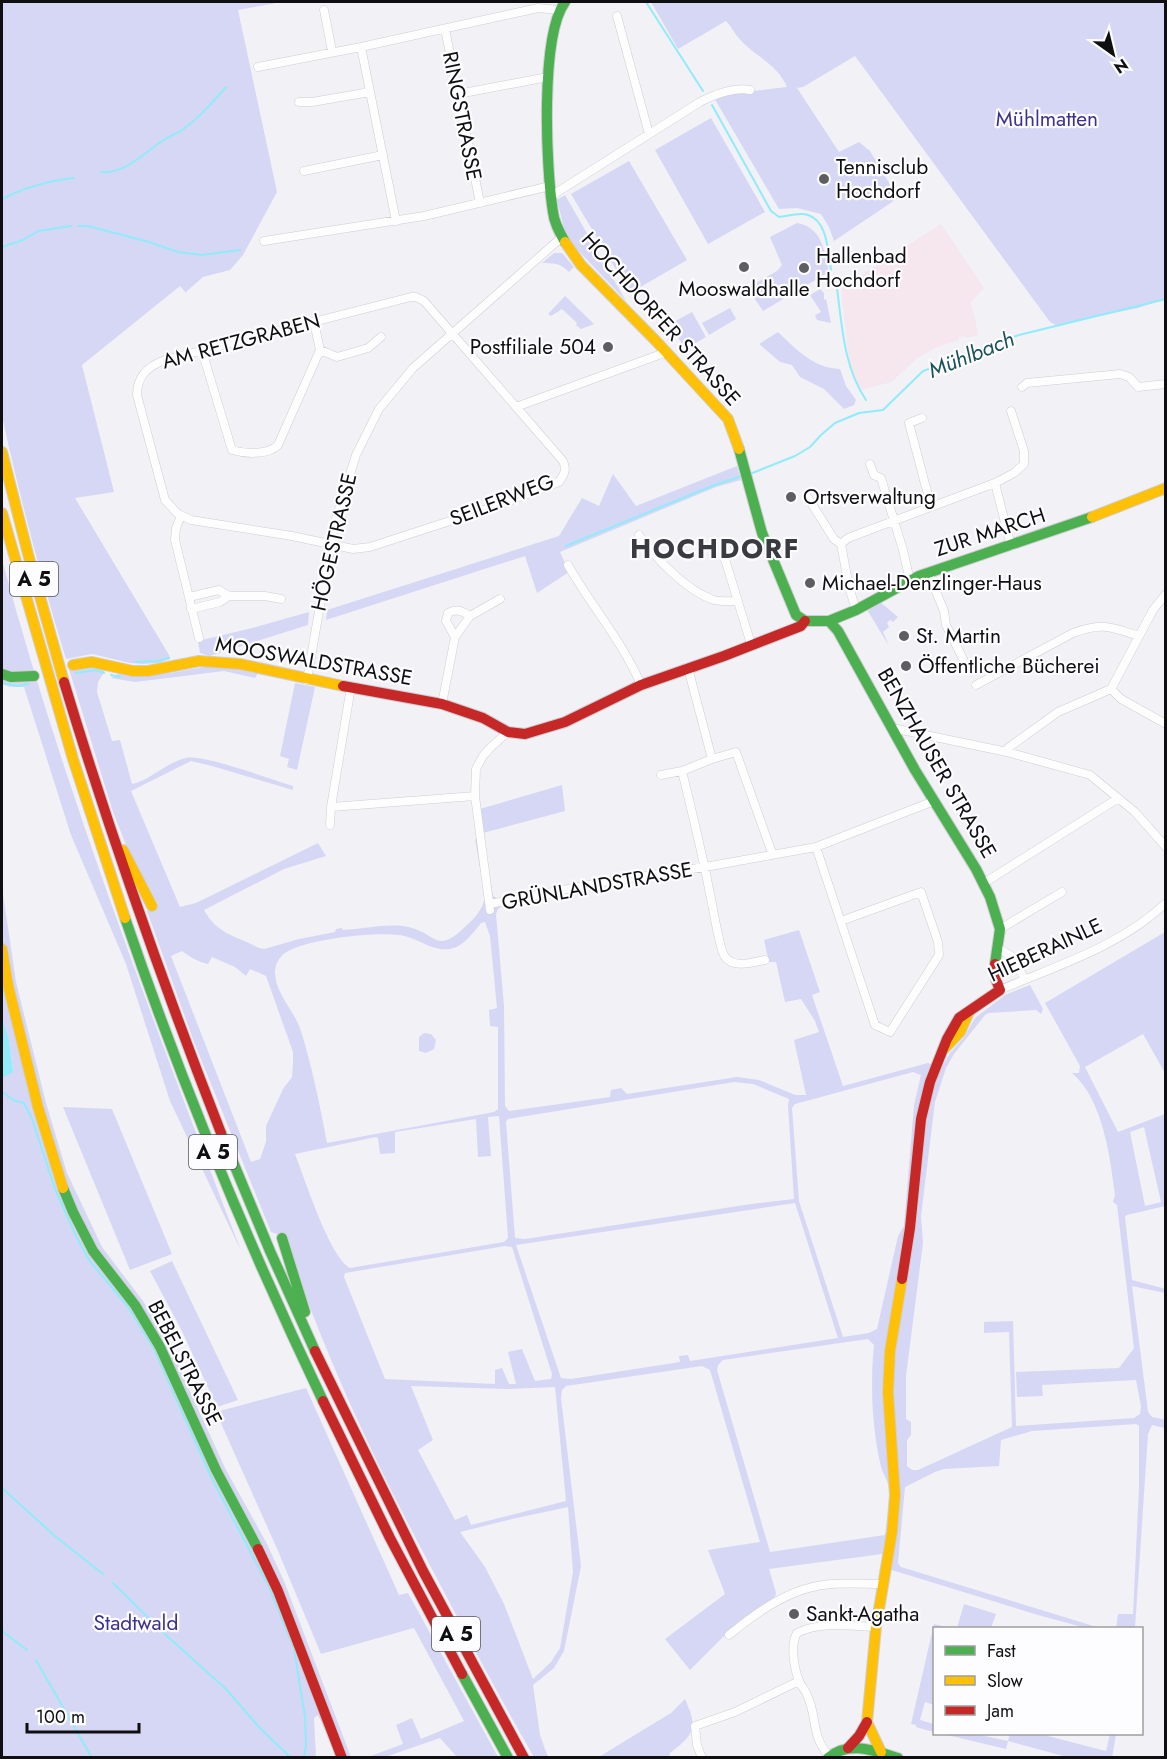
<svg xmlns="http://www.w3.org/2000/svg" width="1167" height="1759" viewBox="0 0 1167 1759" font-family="Jost,sans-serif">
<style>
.education{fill:#f5e7ed}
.green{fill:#d6d7f5;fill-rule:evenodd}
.water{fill:#91ebf9}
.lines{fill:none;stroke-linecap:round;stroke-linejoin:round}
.stream{stroke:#91ebf9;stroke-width:2}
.street-casing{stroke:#ceced2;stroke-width:9}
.fast-casing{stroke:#ceced2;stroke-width:12}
.slow-casing{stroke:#ceced2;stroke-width:12}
.jam-casing{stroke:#ceced2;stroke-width:12}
.street{stroke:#fdfdfe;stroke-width:8}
.fast{stroke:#4caf50;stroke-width:10}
.slow{stroke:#ffc107;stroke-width:10}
.jam{stroke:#c62828;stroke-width:10}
.poi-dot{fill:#5e5e62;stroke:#fdfdff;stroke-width:2}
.labels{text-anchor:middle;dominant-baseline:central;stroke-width:4.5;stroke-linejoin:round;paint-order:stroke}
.shield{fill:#fdfdff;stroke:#565659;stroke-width:1.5}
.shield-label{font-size:20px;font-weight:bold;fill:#0f0f12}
.street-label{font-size:21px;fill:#0f0f12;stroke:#fdfdff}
.park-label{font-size:21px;fill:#3e328e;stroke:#fdfdff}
.poi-label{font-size:21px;fill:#0f0f12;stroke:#fdfdff;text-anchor:start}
.water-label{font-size:22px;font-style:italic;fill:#1a5259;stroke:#fdfdff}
.district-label{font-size:27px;font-weight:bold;letter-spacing:1.5px;fill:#3a3a41;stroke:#fdfdff}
</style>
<rect width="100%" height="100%" fill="#f1f1f6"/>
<!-- education -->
<path class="education" d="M941,224L984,288L970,303L974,314L978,335L966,338L964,336L959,337V340L935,348L916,359L891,382L861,390L853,373L848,353L841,288Z"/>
<!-- green -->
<path class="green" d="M2,2H282L238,10L277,192L243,255L230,270L203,277L187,291L186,293L180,286L82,365L114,492L75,498L169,655L170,659L159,663L143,664L130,663L92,654L66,659C41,578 20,498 2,416Z
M651,2H1165V299L1138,308L1056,325L1050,322L855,56L803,87L797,88L839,152L859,142L870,151L898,198L834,241L829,227L821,214L797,208L779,209L713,96L787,87C777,63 753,56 737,36C733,31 731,26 726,21L678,49Z
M711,118L765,212L708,244L655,150Z
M629,161L687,260L630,293L571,194Z
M565,195L626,301L573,245L564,228L557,200Z
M797,223C823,228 824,251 829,272L763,311L750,292L754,289L752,285L777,271L782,265L770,237Z
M554,253H562L574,267L569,272C559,262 554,264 542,263Z
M820,289L824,293V300L826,299L831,323L817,320L815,315L821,312L810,295Z
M565,296L594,324L581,329L576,325L577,323L562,309L551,316L548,314Z
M730,308L736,319L709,335L702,323Z
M692,312L706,337L685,349L670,324Z
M778,332C796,349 813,368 840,369L846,386L856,400L854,405L844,409L824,389L800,377L792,365L780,362L759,344Z
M737,466L741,480L716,487L560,552L569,572L537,593L525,556L326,620L327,610L559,536L582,498L599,506L613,474L636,506Z
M2,560C66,796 154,1023 241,1251L170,1101L126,964L71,835L24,687H10L2,684Z
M880,602L898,617L893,622L890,620L887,623L889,627L883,632L889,646L866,608Z
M309,612L308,625L210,656L200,653L198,641L252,628Z
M216,665L258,673L255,678L224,671L135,682L111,678L119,673L147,677Z
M102,667L106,669L98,682L97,692L112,741L120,740L132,784C151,780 167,762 186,758C203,754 273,780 293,786V790L212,766L191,761L131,791L180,907L196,903L318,843L326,856L284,869L204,910C218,935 235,935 259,948L264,949L299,939L335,932L336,929L342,928L343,930C362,929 384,924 403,926C438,931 434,958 468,924C476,917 483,908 485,897L475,839H483L493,896L498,899L636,880L505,904L498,909L496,914L504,1006L505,1106L509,1111L610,1097L611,1090L621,1088L627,1094L737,1077L759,1080L795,1095H806L794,1040L819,1032L815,1021L801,999L785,1002L776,962H769L764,940L799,930L820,992L812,995L843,1086L928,1063L942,1067L950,1053L964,1037L975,1018L1005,995L1030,985L1043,1009L1041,1014L1036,1010L989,1013L985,1015L954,1054L946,1068L935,1102L921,1216L923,1243L906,1376V1419L911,1422V1435L907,1440V1466L912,1470H918L1012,1427L1009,1332L984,1333V1322L1013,1321L1016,1426L1134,1418L1140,1414L1141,1406L1136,1380L1042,1385L1043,1396L1017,1397L1016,1372L1119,1368L1134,1348L1117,1205L1113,1202L1115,1195C1110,1157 1103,1099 1072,1073H1079L1080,1066L1045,1003L1165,932V1073L1143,1034L1085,1067L1118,1132L1165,1114V1206L1127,1215L1125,1217L1132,1280L1166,1289L1165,1293L1132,1286L1148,1412L1152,1417L1166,1420L1165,1428L1152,1425L1148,1434L1135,1628H1116L1118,1614H1133L1139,1487V1426L1136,1424L1032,1431L1001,1440L999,1466L944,1469L935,1472L905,1487L898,1563L901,1567L1100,1628H1086L1038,1615L882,1567V1554L769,1569L776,1593L775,1597L739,1621L690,1670L665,1639L725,1594L708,1550L760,1542L710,1370L702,1366L566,1386L562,1390L561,1398L581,1566L564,1651L554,1668L533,1685L540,1735L548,1757H534C495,1690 460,1622 424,1554C370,1452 321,1347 285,1237L271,1232L194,1042L147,911L158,904L126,845L113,812L69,669ZM485,922L490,936L497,1008L489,1010L490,1026L498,1027V1109L494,1112L327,1143C320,1105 312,1067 301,1031C295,1011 275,994 275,972C275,965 279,957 285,953C306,939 373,932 398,935C417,936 430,952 450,949C463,947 473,933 481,923ZM182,951C190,957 198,962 208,964L212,957L235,967L246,976L250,969L266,976L293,1052V1062L292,1077L283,1089L266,1126V1142L260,1159L251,1162L171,956ZM913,1072L921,1075L914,1105L904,1226L898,1236L877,1329L869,1333L843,1337L799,1201L792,1108L795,1104ZM734,1082L753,1084L789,1099L788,1106L794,1199L751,1204L525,1239L515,1238L506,1122L508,1119ZM499,1116L508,1238L504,1242L350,1268C329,1256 305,1179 295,1154L376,1137L378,1138L380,1154L395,1153V1132L476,1119L478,1157L491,1156L488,1117ZM1144,1127L1161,1202L1145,1206L1130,1132ZM795,1203L838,1338L690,1361L688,1355L679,1356L680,1362L571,1379L561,1378L516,1245ZM505,1246L512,1247L552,1374L551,1379L535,1381L522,1349L508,1352L516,1384H509L502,1368L495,1370V1384L385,1379L344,1277L345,1273ZM868,1339L874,1345C870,1384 872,1428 881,1467C883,1474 888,1481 889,1488C890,1503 887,1520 885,1535L770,1552L717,1370L718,1365L723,1360ZM411,1386L507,1389L555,1387L566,1501L471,1525L467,1515L455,1520L418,1450L433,1440ZM568,1507L573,1572L560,1648L551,1662L533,1679L504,1604L485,1567L460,1532L512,1519Z
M295,683L315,687L297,770L287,767L289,759L280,756Z
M562,785L565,811L483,833L480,809Z
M2,887L16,982L46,1103L67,1173L102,1247L143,1301L168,1343L225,1468L266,1542L284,1581L351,1757H337L318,1715L314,1718L316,1757H2V1077L13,1071L9,1040L2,1017Z
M424,1033L431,1034L436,1040L434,1049L426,1053L419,1051V1037Z
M63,1107L112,1109L172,1254L130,1270Z
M172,1261L238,1400L217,1407L181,1329L150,1271Z
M306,1388L399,1595L408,1593L498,1757H457L440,1738L385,1757H368L403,1744L396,1725L412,1718L421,1739L464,1721L414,1628L321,1654L278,1551L216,1412Z
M964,1604L996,1614L991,1628H957Z
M934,1624L950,1628H934V1705L925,1702L920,1720L934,1724V1732L916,1727V1725L911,1724Z
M685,1699C698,1728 695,1734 670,1753L669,1757L597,1758L671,1713Z
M943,1734H975L1008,1741L1010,1734H1040L1106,1751L1110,1734H1116L1112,1758L1067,1757L1008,1741L1006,1749Z"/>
<!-- water -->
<path class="water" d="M2,1017L9,1040L13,1072L2,1078Z"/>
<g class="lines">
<!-- stream -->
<path class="stream" d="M646,2L703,91
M712,105L771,211L779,217C788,216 799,212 808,215C828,221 828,253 831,270
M101,172C125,174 143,154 162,141C168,137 176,134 182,130C199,118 213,102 226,87
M2,199C25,187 48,181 74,178
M79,226H88L149,242L178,252L202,255L240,250
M2,247L23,240L38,231L71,226
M837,288C842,326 844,368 866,400
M750,474L795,456L810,447L821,435L835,423L859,413L883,410L923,371L943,364L947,360L1019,335L1166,299
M566,546L712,486L742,476
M136,662L158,661L169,658
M76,673L96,670L104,673
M111,675L120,677
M2,683L19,686L28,684
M2,1092L15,1101L24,1103L32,1119L55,1189L76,1236L89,1260L128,1307L154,1349L212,1479L269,1587L294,1649L305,1717L306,1745L304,1758
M2,1488L56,1537L103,1574
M113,1583L167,1636L226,1689L259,1727L291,1758
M2,1631L27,1650
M36,1660L92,1758"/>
<!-- street casing -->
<g class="street-casing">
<path id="street" d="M324,10L332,51
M617,16L649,134
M445,29L480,203
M361,47L396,221
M258,67L361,47L538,8L559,10
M458,94L548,77
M299,102H312L370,92
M304,171L383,155
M551,196L700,102C714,95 734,87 750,90
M264,241L424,216L550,186
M411,297H416L424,301L563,461C567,470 564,475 559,482L499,505L370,547L353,549L292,536L191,520L178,514L165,500L137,395C137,376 148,366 165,360Z
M320,350L337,357L368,348L381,337
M202,351L232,450C245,454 269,455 278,445L320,350L314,322
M1022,387L1027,383L1120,374L1129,377L1138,387L1166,384
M516,407L667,352
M922,418L909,423L925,484L932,506
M870,464L874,475L881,478L903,550L910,581
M995,483L1011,546
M808,498L834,539L841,544L849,587L856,610
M181,516L176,528L175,540L199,638
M639,535C655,558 687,591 714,600C721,602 731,601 738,601
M841,544L848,538L995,483L1014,473L1024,464V451L1011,411
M724,556L751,644
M568,565C591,606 623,642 641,685
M928,572L944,611L946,625L964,661
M1166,594L1153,610L1111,689L1121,699L1166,724
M189,597L219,590L229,596
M191,609L220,602L229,596H265L281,599
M455,637L446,621L448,613C457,608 462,611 470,616
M307,680L334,525L356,455L379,409L413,368L562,237
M976,685L1073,633C1102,622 1111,627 1139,636
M442,704L455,637L470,616L500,599
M892,728L1007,752L1090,775L1135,812L1166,847
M1007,752L1008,748L1058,712L1111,689
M712,759L736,752L772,853
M682,771C692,812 702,852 710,894C713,906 719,949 725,957C734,969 754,962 765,960
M661,775L682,771L712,759L688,668
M331,807L475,796
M330,825L331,807L351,687
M816,847L875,1025L890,1032L939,955L938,942L921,892L841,921
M984,883L1117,799
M490,904L604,882L705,867L816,847L934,801
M490,910L475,796L476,769L483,756L491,747L508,732
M1000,929L1062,892
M998,948L1011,956L1025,979
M1000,990C1058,965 1119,947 1166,903
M729,1635C758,1611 793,1586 832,1584C849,1583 866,1584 883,1584
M829,1756C810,1734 818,1718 807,1695C806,1691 802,1687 800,1683C794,1670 790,1645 797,1633C821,1621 851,1626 876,1627
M702,1758L697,1745L695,1726L735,1712L799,1681"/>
</g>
<!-- fast casing -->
<g class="fast-casing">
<path id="fast" d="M565,242C560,233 554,223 553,212C546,169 540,36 565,2
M739,449L762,533L796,615L805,621H829L856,610L919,576L1092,517
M829,621L838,631L915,770L976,869L990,897L1000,929L995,964
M2,674L11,677L34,676
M125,918C181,1082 248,1244 323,1401
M221,1133L270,1251L315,1351
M63,1188L73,1212L93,1251L135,1305L160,1347L216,1470L258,1549
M282,1238L305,1312
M462,1674L508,1758
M828,1758C848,1740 875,1751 898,1758"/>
</g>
<!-- slow casing -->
<g class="slow-casing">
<path id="slow" d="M565,242L581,265L656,341L728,419L739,449
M2,452L28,554L64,682
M2,513L73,759L125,918
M1092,517L1166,488
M73,665L92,662L133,671H148L199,661L240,664L343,686
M123,850L152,906
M2,949L8,985L38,1107L63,1188
M944,1049L960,1032L969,1012
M881,1752L867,1722L876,1627L892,1532L895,1495L888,1392L890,1351L902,1279"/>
</g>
<!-- jam casing -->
<g class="jam-casing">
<path id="jam" d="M64,682C110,834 163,984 221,1133
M343,686L442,704L483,718L508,732L525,734L565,722L641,685L724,656L801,626L805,621
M902,1279L910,1228L921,1119L930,1082L947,1039L959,1018L1000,990L996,980L995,964
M315,1351L423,1571L524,1758
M323,1401L390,1538L462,1674
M258,1549L278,1591L342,1758
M848,1748L859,1736L867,1722"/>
</g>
<!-- street -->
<use href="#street" class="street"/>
<!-- fast -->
<use href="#fast" class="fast"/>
<!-- slow -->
<use href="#slow" class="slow"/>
<!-- jam -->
<use href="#jam" class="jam"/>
</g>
<!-- markers -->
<g class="poi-dot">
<circle cx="824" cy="179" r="6"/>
<circle cx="744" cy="267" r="6"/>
<circle cx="804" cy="268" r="6"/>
<circle cx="608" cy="347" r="6"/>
<circle cx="791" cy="497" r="6"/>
<circle cx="810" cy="583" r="6"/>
<circle cx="904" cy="636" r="6"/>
<circle cx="906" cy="666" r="6"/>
<circle cx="794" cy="1614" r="6"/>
</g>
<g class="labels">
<!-- shield labels -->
<g class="shield">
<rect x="10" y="562" width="48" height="34" rx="4.5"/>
<rect x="189" y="1135" width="48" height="34" rx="4.5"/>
<rect x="432" y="1617" width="48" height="34" rx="4.5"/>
</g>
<g class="shield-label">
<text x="34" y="579">A 5</text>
<text x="213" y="1152">A 5</text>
<text x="456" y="1634">A 5</text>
</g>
<!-- street labels -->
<g class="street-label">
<text transform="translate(462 116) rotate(79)">RINGSTRASSE</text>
<text transform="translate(661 319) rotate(48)">HOCHDORFER STRASSE</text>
<text transform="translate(241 341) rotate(-15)">AM RETZGRABEN</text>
<text transform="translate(502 500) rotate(-21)">SEILERWEG</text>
<text transform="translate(990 532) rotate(-18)">ZUR MARCH</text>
<text transform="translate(334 542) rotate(-77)">HÖGESTRASSE</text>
<text transform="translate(314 661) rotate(10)">MOOSWALDSTRASSE</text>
<text transform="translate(937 763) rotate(60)">BENZHAUSER STRASSE</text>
<text transform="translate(597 886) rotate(-10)">GRÜNLANDSTRASSE</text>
<text transform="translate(1045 950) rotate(-25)">HIEBERAINLE</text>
<text transform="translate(185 1363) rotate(63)">BEBELSTRASSE</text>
</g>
<!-- park labels -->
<g class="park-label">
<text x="1047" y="119">Mühlmatten</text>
<text x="136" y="1623">Stadtwald</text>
</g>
<!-- poi labels -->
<g class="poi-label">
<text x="836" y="167">Tennisclub<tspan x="836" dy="24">Hochdorf</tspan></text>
<text x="816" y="256">Hallenbad<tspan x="816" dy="24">Hochdorf</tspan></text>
<text x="744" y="289" text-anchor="middle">Mooswaldhalle</text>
<text x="596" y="347" text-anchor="end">Postfiliale 504</text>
<text x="803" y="497">Ortsverwaltung</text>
<text x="822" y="583">Michael-Denzlinger-Haus</text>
<text x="916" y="636">St. Martin</text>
<text x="918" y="666">Öffentliche Bücherei</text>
<text x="806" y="1614">Sankt-Agatha</text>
</g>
<!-- water labels -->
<g class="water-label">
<text transform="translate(971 354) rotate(-22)">Mühlbach</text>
</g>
<!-- district labels -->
<g class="district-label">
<text x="715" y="548">HOCHDORF</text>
</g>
</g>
<!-- border -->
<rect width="1167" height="1759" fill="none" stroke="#0f0f12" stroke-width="6"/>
<!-- legend -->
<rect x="933" y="1627" width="210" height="108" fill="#fdfdff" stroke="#9e9ea0" stroke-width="1.5"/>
<rect x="945" y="1646" width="30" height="9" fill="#4caf50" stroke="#9e9ea0" stroke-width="1.5"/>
<text x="987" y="1657" font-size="18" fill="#0f0f12">Fast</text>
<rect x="945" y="1676" width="30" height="9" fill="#ffc107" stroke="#9e9ea0" stroke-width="1.5"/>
<text x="987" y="1687" font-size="18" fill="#0f0f12">Slow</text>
<rect x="945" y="1706" width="30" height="9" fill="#c62828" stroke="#9e9ea0" stroke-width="1.5"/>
<text x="987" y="1717" font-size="18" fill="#0f0f12">Jam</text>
<!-- north arrow -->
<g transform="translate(1113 54) rotate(146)" stroke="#fdfdff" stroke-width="4.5" paint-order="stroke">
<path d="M0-4.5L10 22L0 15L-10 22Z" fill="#0f0f12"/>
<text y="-9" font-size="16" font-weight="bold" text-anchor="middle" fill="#0f0f12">N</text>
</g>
<!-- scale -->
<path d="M27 1723v9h112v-9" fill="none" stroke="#0f0f12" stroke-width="3"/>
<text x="36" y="1723" font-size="18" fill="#0f0f12" stroke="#fdfdff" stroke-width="4.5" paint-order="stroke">100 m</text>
</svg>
